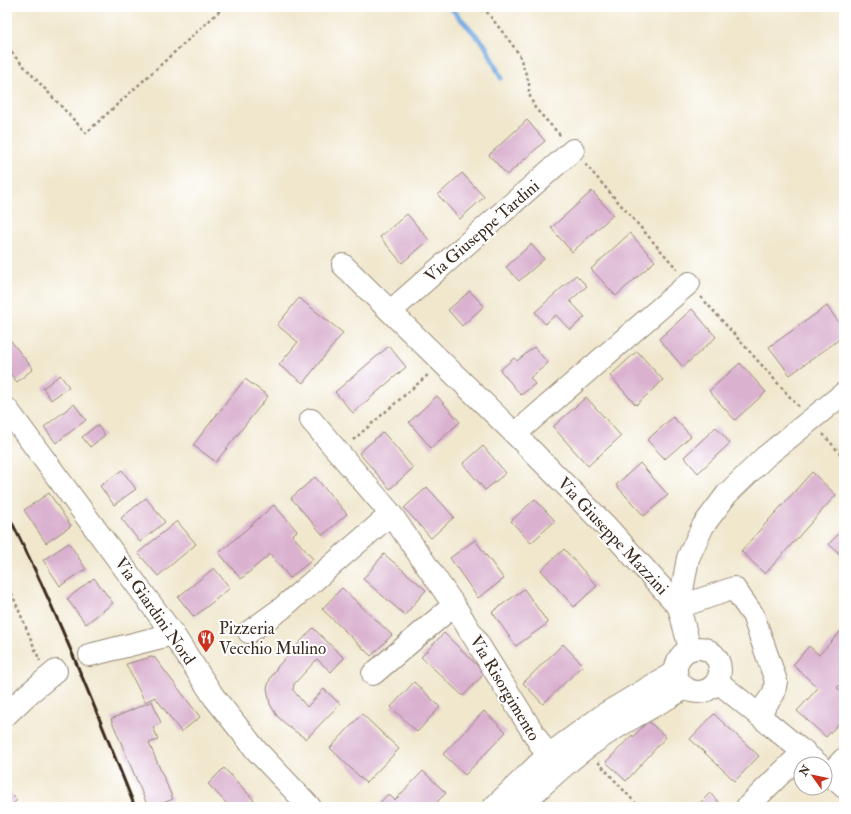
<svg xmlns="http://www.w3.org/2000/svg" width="851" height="814" viewBox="0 0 851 814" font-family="'IM FELL Double Pica',serif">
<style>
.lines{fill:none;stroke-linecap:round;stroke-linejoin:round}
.stream{stroke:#76abe4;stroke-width:5}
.building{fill:#dab2d0}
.minor-casing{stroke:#968876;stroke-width:24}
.major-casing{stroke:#968876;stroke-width:24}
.path{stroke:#968876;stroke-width:2.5;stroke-dasharray:3 3;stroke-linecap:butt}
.minor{stroke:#fff;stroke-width:22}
.major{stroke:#fff;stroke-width:22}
.rail{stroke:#3b2a1e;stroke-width:3}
.labels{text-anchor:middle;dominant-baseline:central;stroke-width:4;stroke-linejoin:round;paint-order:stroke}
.street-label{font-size:17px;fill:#3b2a1e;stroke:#fff}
.poi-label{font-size:17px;fill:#3b2a1e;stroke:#fff;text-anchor:start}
</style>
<rect width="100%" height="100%" fill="#fff"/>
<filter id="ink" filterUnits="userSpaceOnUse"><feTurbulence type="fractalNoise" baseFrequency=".025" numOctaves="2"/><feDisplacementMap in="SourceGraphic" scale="8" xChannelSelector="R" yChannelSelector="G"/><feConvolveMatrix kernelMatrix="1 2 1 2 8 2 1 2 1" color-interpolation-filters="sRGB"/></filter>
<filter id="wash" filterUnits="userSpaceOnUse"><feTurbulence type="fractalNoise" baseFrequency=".012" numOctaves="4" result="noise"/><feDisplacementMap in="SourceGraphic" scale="16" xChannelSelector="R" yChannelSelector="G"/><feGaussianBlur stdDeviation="0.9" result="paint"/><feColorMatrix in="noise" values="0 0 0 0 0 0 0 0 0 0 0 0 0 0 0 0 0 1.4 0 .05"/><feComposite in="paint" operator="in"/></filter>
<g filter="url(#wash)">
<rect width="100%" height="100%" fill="#f0e7cd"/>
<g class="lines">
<!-- stream -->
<path class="stream" d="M450,7L485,45L501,78"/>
</g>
<g id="blocks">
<!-- building -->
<path class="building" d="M527,120L545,141L507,175L489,155Z
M462,173L484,197L460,219L438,195Z
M592,191L613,215L572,252L551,228Z
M407,214L429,240L402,263L380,237Z
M630,233L655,261L616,296L591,269Z
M531,244L544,259L519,281L506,267Z
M576,275L587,286L570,301L585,317L570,330L556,315L545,324L535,312Z
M470,291L484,306L462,326L448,310Z
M299,298L343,333L303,383L279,365L298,342L277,325Z
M827,306L844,330V336L790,375L769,347Z
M692,309L716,337L683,367L659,339Z
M7,336L33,369L17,382L7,370Z
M389,346L406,367L353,413L335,392Z
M534,347L548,363L530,378L535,384L521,395L500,370L514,358L517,361Z
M637,351L663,380L636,405L610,376Z
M740,363L766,392L735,420L709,391Z
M60,375L69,387L51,400L43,388Z
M245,379L268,396L216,462L193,445Z
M437,396L460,422L431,448L409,422Z
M586,397L621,436L588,466L553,427Z
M74,404L86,420L56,443L44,427Z
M673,417L691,436L665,459L647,440Z
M97,425L105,435L90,447L82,437Z
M716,427L730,443L698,473L684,457Z
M383,432L413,468L390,489L359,453Z
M483,446L506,473L485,490L463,464Z
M640,463L668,495L644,516L616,485Z
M122,470L136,489L114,505L100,486Z
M812,472L836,495L765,574L741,551Z
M315,477L347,514L323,535L291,498Z
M427,487L454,517L431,538L404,508Z
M49,493L71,526L46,543L24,510Z
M146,498L165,522L140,542L121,518Z
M535,499L555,521L531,543L511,521Z
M274,505L297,531L292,535L313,559L290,578L270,554L241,579L219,553Z
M177,521L196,544L158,576L138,553Z
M844,528V558L829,544Z
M475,540L504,579L478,598L450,558Z
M69,543L86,569L60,586L43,560Z
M564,549L597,586L574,607L541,570Z
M384,554L426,590L405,615L363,579Z
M214,568L230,588L194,617L178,597Z
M94,578L113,603L86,624L67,599Z
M342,588L392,635L371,656L322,609Z
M524,589L548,623L516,646L492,612Z
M313,628L344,658L331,672L317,659L294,684L293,690L307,707L324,689L340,704L306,739L289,727L277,716L270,704L267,688L270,679L278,666Z
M844,628V680L837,688L844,693V718L826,737L797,711L818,688L793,665L809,646L819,655Z
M444,633L485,673L463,696L421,657Z
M563,644L583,665L543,704L523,683Z
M151,657L155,658L200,717L181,732L155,697L145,702L126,664Z
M414,682L440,707L417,732L391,707Z
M152,701L161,723L153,727L158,740L149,743L173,799L154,807H148L111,719Z
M484,711L506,732L465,775L443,754Z
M362,714L399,749L366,783L330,748Z
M714,714L759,756L735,781L690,739Z
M648,721L666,737L626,781L606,762L632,735L633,737Z
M224,768L254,800L246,807H230L208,784Z
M423,771L446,793L432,807H376L388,794L395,800Z
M7,790L17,800L10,807H7Z
M710,793L723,807H696Z"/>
</g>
</g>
<g filter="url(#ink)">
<use href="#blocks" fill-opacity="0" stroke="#968876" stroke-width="1"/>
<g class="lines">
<!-- minor casing -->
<g class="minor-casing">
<path id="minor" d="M343,265L515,434L607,527L679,607L690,649
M391,311L573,150
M311,420L391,514L454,605L557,771
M515,434L689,283
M679,607L688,558L703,526L727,494L765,457L844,393
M679,607L734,588L753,615L776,681L774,693L759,714
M249,632L281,609L391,514
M676 670a22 22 0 1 1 44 0a22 22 0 1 1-44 0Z
M90,655L173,634
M373,674L454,605
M717,681L818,764
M7,714L27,695L56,671
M825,770L844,787
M829,774L844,759
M494,807L547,756L605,714L675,672
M519,807C541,787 562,766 586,748C617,725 652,707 686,688
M747,807L804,751"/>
</g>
<!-- major casing -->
<g class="major-casing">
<path id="major" d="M7,409L173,634L214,697L256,750L310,807"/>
</g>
<!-- path -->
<path class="path" d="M483,7L508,39L519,54L529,83V94L535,108L561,136
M7,48L86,133L224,7
M585,164L677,269
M701,297L799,407
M823,434L844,458
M353,440L429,374
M7,582L40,661
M598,762L639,807"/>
<!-- minor -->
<use href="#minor" class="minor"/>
<!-- major -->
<use href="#major" class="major"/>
<!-- rail -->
<path class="rail" d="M7,513C56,608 95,708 135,807"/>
</g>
</g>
<!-- icons -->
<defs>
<g id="restaurant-pin" transform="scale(0.9)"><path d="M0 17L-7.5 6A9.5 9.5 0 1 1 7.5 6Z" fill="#c8321e" stroke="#fff"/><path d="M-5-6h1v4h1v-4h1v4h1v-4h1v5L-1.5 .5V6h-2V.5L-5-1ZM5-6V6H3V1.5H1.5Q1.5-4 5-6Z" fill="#fff"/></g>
</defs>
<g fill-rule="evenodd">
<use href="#restaurant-pin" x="206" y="638"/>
</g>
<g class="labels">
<!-- street labels -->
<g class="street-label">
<text transform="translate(482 231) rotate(-41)">Via Giuseppe Tardini</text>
<text transform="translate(613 536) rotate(47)">Via Giuseppe Mazzini</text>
<text transform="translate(155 611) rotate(55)">Via Giardini Nord</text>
<text transform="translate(505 688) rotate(59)">Via Risorgimento</text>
</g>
<!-- poi labels -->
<g class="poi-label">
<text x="219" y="628">Pizzeria<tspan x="219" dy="20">Vecchio Mulino</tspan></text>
</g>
</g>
<!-- margin -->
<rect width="851" height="814" fill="none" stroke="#fff" stroke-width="24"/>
<!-- north arrow -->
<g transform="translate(813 776) rotate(303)"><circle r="19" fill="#ffffff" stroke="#b1aaa5"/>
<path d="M0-3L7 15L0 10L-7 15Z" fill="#c8321e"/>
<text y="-6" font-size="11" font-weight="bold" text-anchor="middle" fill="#3b2a1e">N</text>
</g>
</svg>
